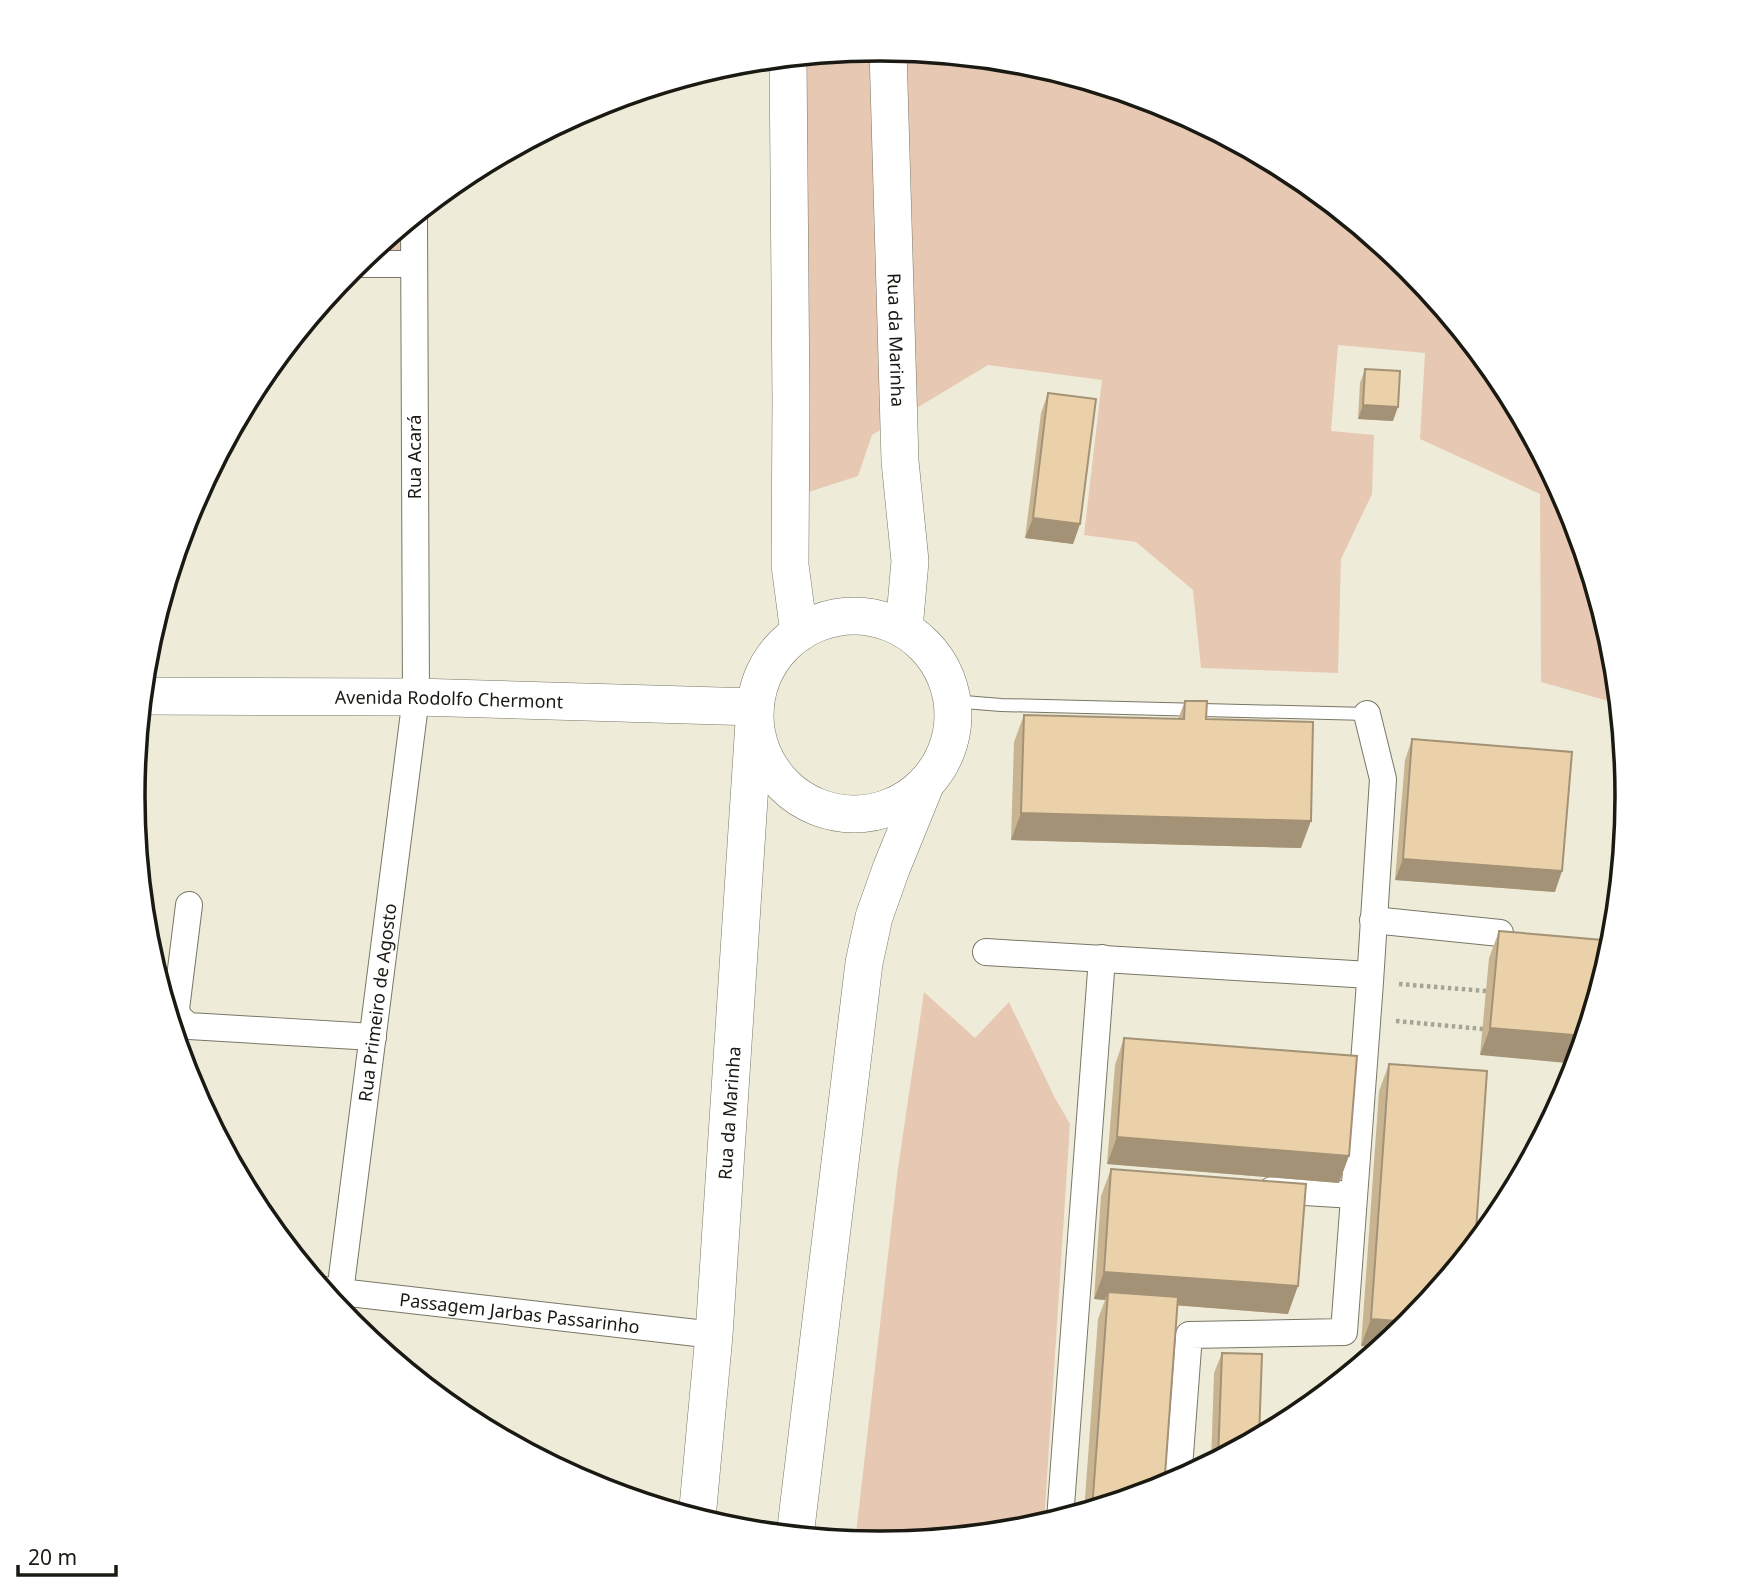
<svg xmlns="http://www.w3.org/2000/svg" width="1761" height="1593" viewBox="0 0 1761 1593" font-family="'Noto Sans',sans-serif">
<style>
.green{fill:#e7c9b3}
.lines{fill:none;stroke-linecap:round;stroke-linejoin:round}
.lane-casing{stroke:#797665;stroke-width:14}
.street-casing{stroke:#797665;stroke-width:28}
.secondary-casing{stroke:#797665;stroke-width:38}
.path{stroke:#a6a495;stroke-width:4.5;stroke-dasharray:3.5 3.5;stroke-linecap:butt}
.lane{stroke:#fff;stroke-width:12}
.street{stroke:#fff;stroke-width:26}
.secondary{stroke:#fff;stroke-width:37}
.wall{fill:#c9b491}
.shaded-wall{fill:#a49276}
.building{fill:#ead1a9;stroke:#a49276;stroke-width:2}
.labels{text-anchor:middle;dominant-baseline:central;stroke-width:7;stroke-linejoin:round;paint-order:stroke}
.street-label{font-size:18px;fill:#1a1912;stroke:#fff}
.rim{fill:none;stroke:#1a1912;stroke-width:3.5}
</style>
<rect width="100%" height="100%" fill="#eeecd9"/>
<!-- green -->
<path class="green" d="M881,49L1027,63L1167,106L1296,175L1409,268L1502,382L1571,511L1614,651L1619,704L1541,682L1540,494L1420,439L1425,353L1338,345L1331,431L1374,435L1372,494L1341,559L1338,673L1201,668L1193,590L1136,542L1084,535L1102,380L988,365L872,435L858,476L787,499L779,59Z
M414,217L413,264H356Z
M924,992L975,1038L1009,1002L1055,1098L1070,1124L1044,1524L1026,1530L880,1544L855,1542L898,1168Z"/>
<g class="lines">
<!-- lane casing -->
<g class="lane-casing">
<path id="lane" d="M952,701L1001,705L1367,714"/>
</g>
<!-- street casing -->
<g class="street-casing">
<g id="street">
<path d="M356,264H413"/>
<path d="M189,905L176,1009L179,1018L189,1026L373,1037"/>
<path d="M1373,920L1500,933"/>
<path d="M986,952L1370,975"/>
<path d="M1272,1190L1354,1195"/>
<path id="s1" d="M323,1290L714,1335"/>
<path id="s2" d="M338,1308L416,697L414,217"/>
<path d="M1178,1481L1189,1335L1344,1332L1370,982L1383,779L1367,714"/>
<path d="M1060,1519L1102,958"/>
</g>
</g>
<!-- secondary casing -->
<g class="secondary-casing">
<g id="secondary">
<path id="s3" d="M888,50L900,461L910,561L904,629"/>
<path d="M788,58L791,400L790,565L799,633"/>
<circle cx="854" cy="715" r="99"/>
<path id="s4" d="M143,696L416,697L755,707L714,1335L697,1518"/>
<path d="M795,1536L864,963L874,917L891,869L926,783"/>
</g>
</g>
<!-- path -->
<path class="path" d="M1399,984L1486,991
M1396,1021L1483,1029"/>
<!-- lane -->
<use href="#lane" class="lane"/>
<!-- street -->
<use href="#street" class="street"/>
<!-- secondary -->
<use href="#secondary" class="secondary"/>
</g>
<!-- wall -->
<path class="wall" d="M1365,369L1393,421L1358,419L1360,383Z
M1048,393L1080,524L1073,544L1025,538L1041,413Z
M1185,701L1206,719L1301,848L1011,840L1014,742L1024,715L1178,719Z
M1412,739L1555,892L1395,880L1405,760Z
M1499,931L1614,941L1480,1055L1489,958Z
M1124,1038L1339,1183L1107,1164L1115,1065Z
M1389,1064L1409,1325L1382,1348L1361,1346L1379,1091Z
M1111,1169L1288,1314L1177,1305L1164,1488L1084,1512L1098,1319L1105,1300L1094,1299L1101,1196Z
M1222,1353L1259,1438L1211,1463L1214,1373Z"/>
<!-- shaded-wall -->
<path class="shaded-wall" d="M1363,405L1398,407L1393,421L1358,419Z
M1033,518L1080,524L1073,544L1025,538Z
M1021,813L1311,821L1301,848L1011,840Z
M1403,859L1562,871L1555,892L1395,880Z
M1490,1028L1585,1036L1577,1064L1480,1055Z
M1117,1137L1349,1156L1339,1183L1107,1164Z
M1104,1272L1298,1286L1288,1314L1108,1300V1292L1105,1300L1094,1299Z
M1371,1319L1412,1322L1382,1348L1361,1346Z"/>
<!-- building -->
<path class="building" d="M1365,369L1400,371L1398,407L1363,405Z
M1048,393L1096,399L1080,524L1033,518Z
M1185,701H1207L1206,719L1313,722L1311,821L1021,813L1024,715L1184,719Z
M1412,739L1572,752L1562,871L1403,859Z
M1499,931L1614,941L1585,1036L1490,1028Z
M1124,1038L1357,1056L1349,1156L1117,1137Z
M1389,1064L1487,1071L1475,1245L1412,1322L1371,1319Z
M1111,1169L1306,1184L1298,1286L1104,1272Z
M1108,1292L1178,1297L1164,1488L1092,1510Z
M1222,1353L1262,1354L1259,1438L1218,1459Z"/>
<g class="labels">
<!-- street labels -->
<g class="street-label">
<text stroke="none"><textPath href="#s3" startOffset="290">Rua da Marinha</textPath></text>
<text transform="translate(414 457) rotate(-90)">Rua Acará</text>
<text stroke="none"><textPath href="#s4" startOffset="306">Avenida Rodolfo Chermont</textPath></text>
<text stroke="none"><textPath href="#s2" startOffset="308">Rua Primeiro de Agosto</textPath></text>
<text transform="translate(729 1113) rotate(-86)">Rua da Marinha</text>
<text stroke="none"><textPath href="#s1" startOffset="198">Passagem Jarbas Passarinho</textPath></text>
</g>
</g>
<!-- crop -->
<path d="M0 0H1761V1593H0ZM145 796a735 735 0 1 1 1470 0a735 735 0 1 1-1470 0Z" fill="#fff" fill-rule="evenodd"/>
<path class="rim" d="M145 796a735 735 0 1 1 1470 0a735 735 0 1 1-1470 0Z"/>
<!-- scale -->
<path d="M18 1565v10h98v-10" fill="none" stroke="#1a1912" stroke-width="3.5"/>
<text x="28" y="1565" font-size="21" fill="#1a1912" stroke="#ffffff" stroke-width="5" paint-order="stroke">20 m</text>
</svg>
